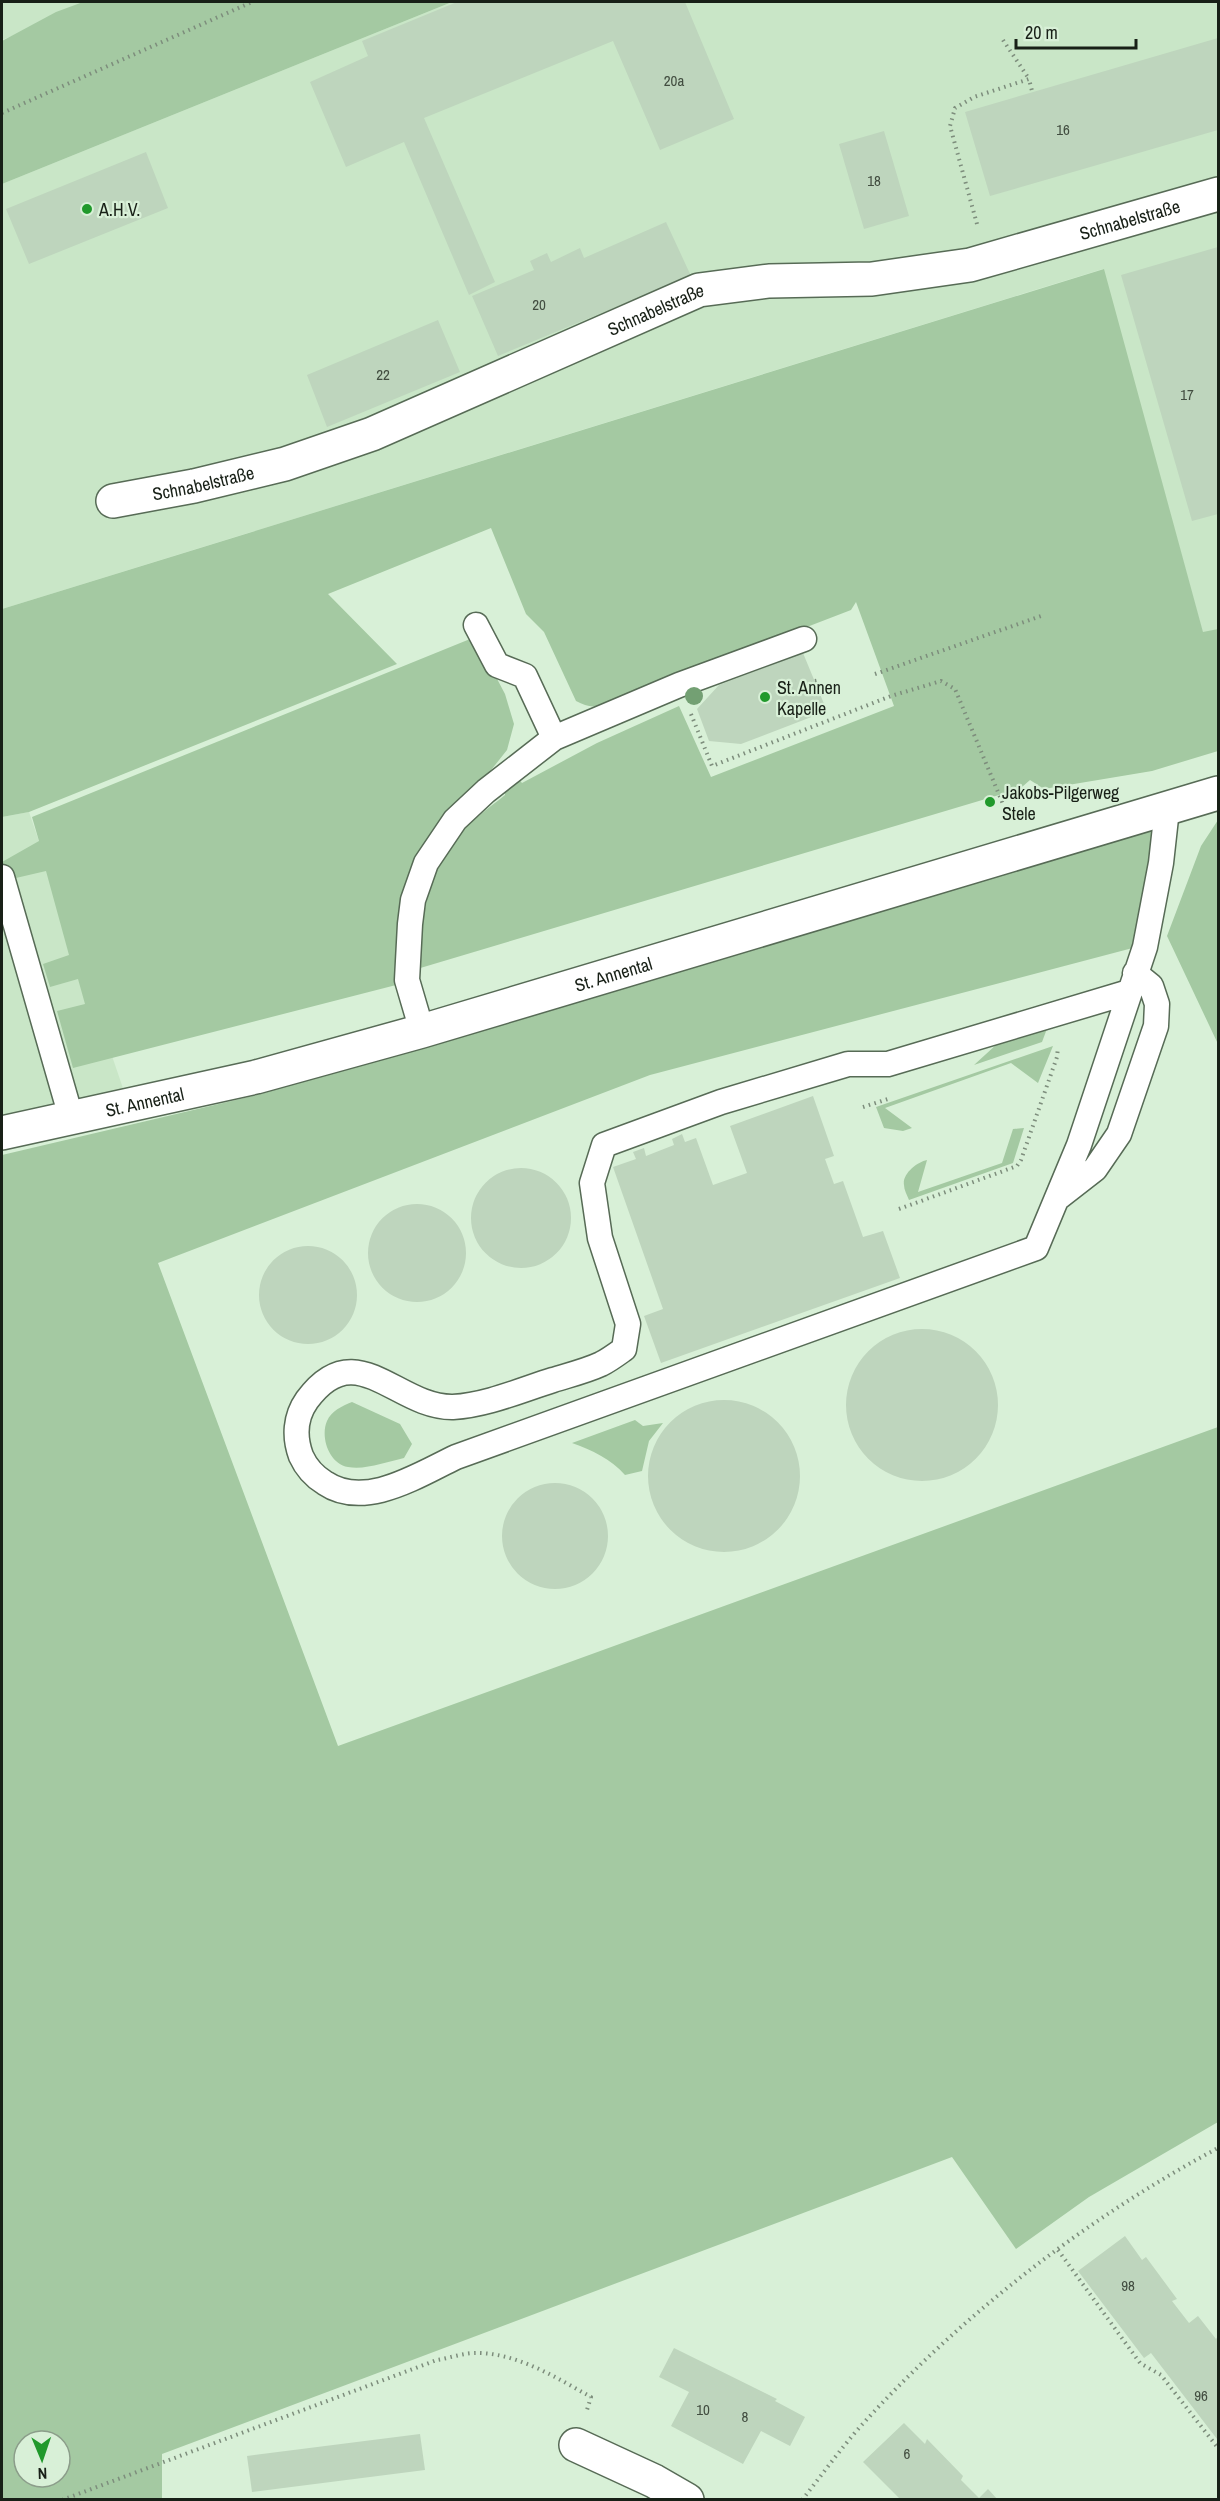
<svg xmlns="http://www.w3.org/2000/svg" width="1220" height="2501" viewBox="0 0 1220 2501" font-family="'Archivo Narrow',sans-serif">
<style>
.built{fill:#c9e6c7}
.green{fill:#a4c9a2;fill-rule:evenodd}
.building{fill:#bed5bd}
.lines{fill:none;stroke-linecap:round;stroke-linejoin:round}
.service-casing{stroke:#576b56;stroke-width:27}
.minor-casing{stroke:#576b56;stroke-width:36}
.path{stroke:#7d8d7c;stroke-width:4;stroke-dasharray:1.5 4.5;stroke-linecap:butt}
.service{stroke:#fff;stroke-width:24}
.minor{stroke:#fff;stroke-width:33}
.tree{fill:#73a073}
.poi-dot{fill:#20992b;stroke:#d8f0d7;stroke-width:2}
.labels{text-anchor:middle;dominant-baseline:central;stroke-width:4.5;stroke-linejoin:round;paint-order:stroke}
.number-label{font-size:15px;fill:#424d40}
.poi-label{font-size:18px;fill:#182017;stroke:#d8f0d7;text-anchor:start}
.street-label{font-size:18px;fill:#182017;stroke:#d8f0d7}
</style>
<rect width="100%" height="100%" fill="#d8f0d7"/>
<!-- built -->
<path class="built" d="M2,2H95L2,40Z
M452,2H1218V629L1203,633L1103,269L2,609V184Z
M29,812L128,1103L2,1132V817Z"/>
<!-- green -->
<path class="green" d="M83,2H452L2,184V41L56,12Z
M1104,269L1203,632L1218,629V751L1152,771L1044,789L1030,780L1022,787L999,795L417,969C424,923 423,875 456,838C470,821 489,808 505,795V790L518,778L522,783L597,743L679,706L711,777L894,706L856,602L851,610L606,704C594,708 587,707 576,701L544,632L526,614L491,528L328,594L397,664L29,812L2,817V609Z
M475,637L505,694L514,724L507,750L411,871L400,900L396,955L400,984L73,1068L57,1011L85,1004L78,979L50,987L43,964L69,955L46,871L3,881L2,862L39,841L32,817Z
M1218,820V1044L1167,936L1201,846Z
M1157,827L1144,945L650,1075L158,1263L338,1746L1218,1427V2122L1089,2197L1016,2249L952,2157L162,2454V2499H2V1155L257,1095ZM24,2441H60V2477H24Z
M1048,1026L1042,1042L974,1065L997,1044Z
M1053,1046L1038,1083L1011,1063L885,1108L912,1128L903,1131L884,1128L876,1107Z
M1024,1128L1013,1163L909,1200C907,1195 904,1190 904,1185C902,1174 917,1162 927,1160L918,1192L1002,1163L1013,1129Z
M352,1402L400,1424L412,1444L404,1458C386,1462 366,1470 348,1467C329,1464 320,1437 327,1421C331,1411 342,1406 352,1402Z
M635,1420L643,1426L663,1423L649,1441L642,1471L625,1475C611,1459 592,1450 572,1443Z"/>
<!-- building -->
<path class="building" d="M457,2H685L734,119L660,150L613,41L424,118L495,282L469,295L404,142L346,167L310,82L368,56L362,41Z
M1218,38V130L990,196L965,112Z
M884,131L909,216L864,229L839,144Z
M146,152L168,208L29,264L6,209Z
M666,222L691,276L498,356L472,296L534,270L530,261L547,253L551,262L580,248L584,258Z
M1218,247V514L1192,521L1121,275Z
M438,320L460,372L327,427L307,375Z
M803,653L827,711L741,744L709,741L697,709L719,685Z
M813,1096L834,1156L825,1159L834,1184L843,1181L863,1237L883,1231L900,1278L661,1363L644,1316L663,1309L613,1167L636,1159L633,1152L644,1148L646,1156L674,1145L672,1139L682,1134L685,1142L696,1138L713,1185L747,1173L730,1126Z
M471 1218a50 50 0 1 1 100 0a50 50 0 1 1-100 0Z
M368 1253a49 49 0 1 1 98 0a49 49 0 1 1-98 0Z
M259 1295a49 49 0 1 1 98 0a49 49 0 1 1-98 0Z
M846 1405a76 76 0 1 1 152 0a76 76 0 1 1-152 0Z
M648 1476a76 76 0 1 1 152 0a76 76 0 1 1-152 0Z
M502 1536a53 53 0 1 1 106 0a53 53 0 1 1-106 0Z
M1125,2236L1142,2260L1146,2257L1177,2299L1172,2301L1189,2323L1198,2316L1216,2339L1218,2336V2437L1217,2439L1151,2353L1144,2358L1078,2271Z
M674,2348L777,2399L775,2401L805,2417L790,2446L761,2431L743,2464L671,2426L689,2392L659,2377Z
M904,2423L925,2444L927,2439L963,2476L961,2480L979,2498L988,2489L998,2500H901L863,2462Z
M420,2434L425,2470L252,2492L247,2456Z"/>
<g class="lines">
<!-- service casing -->
<g class="service-casing">
<path id="service" d="M476,625L497,665L525,676L554,738
M2,877L71,1117
M1129,992L888,1064H848L721,1102L604,1145L592,1183L600,1238L628,1324L624,1349C617,1354 609,1360 601,1364C586,1371 569,1375 553,1380C521,1390 487,1405 453,1407C396,1408 356,1333 307,1400C295,1417 294,1437 301,1456C306,1467 315,1477 325,1483C365,1510 418,1475 456,1457L1036,1248L1079,1145L1145,947L1161,863L1167,809
M422,1031L407,980L410,924L413,900L426,863L455,820L486,791L554,738L679,685L804,639
M1059,1197L1095,1169L1119,1134L1156,1026L1157,1004L1151,986L1135,973"/>
</g>
<!-- minor casing -->
<g class="minor-casing">
<g id="minor">
<path id="s1" d="M113,501L194,486L285,464L372,434L699,290L769,281L872,279L970,265L1218,194"/>
<path id="s2" d="M2,1133L256,1077L422,1031L1218,793"/>
<path d="M576,2445L654,2481L687,2500"/>
</g>
</g>
<!-- path -->
<path class="path" d="M1003,40L1029,79
M2,113L252,2
M977,224L950,126L955,108L974,97L1029,79L1032,91
M875,674L1044,615
M815,681L820,680
M691,714L712,766L891,696L941,681L955,689L1008,816
M863,1107L888,1099
M899,1209L1017,1166L1021,1160L1057,1057L1058,1047
M1058,2250L1140,2363L1161,2375L1218,2448
M2,2499V2500
M62,2500L437,2360C450,2358 466,2352 479,2353C519,2354 557,2378 591,2397L587,2410
M802,2500C821,2476 839,2451 859,2428C960,2316 1085,2219 1218,2148"/>
<!-- service -->
<use href="#service" class="service"/>
<!-- minor -->
<use href="#minor" class="minor"/>
</g>
<!-- trees -->
<circle class="tree" cx="694" cy="696" r="9"/>
<!-- markers -->
<g class="poi-dot">
<circle cx="87" cy="209" r="6"/>
<circle cx="765" cy="697" r="6"/>
<circle cx="990" cy="802" r="6"/>
</g>
<g class="labels">
<!-- number labels -->
<g class="number-label">
<text x="674" y="80">20a</text>
<text x="1063" y="129">16</text>
<text x="874" y="180">18</text>
<text x="539" y="304">20</text>
<text x="383" y="374">22</text>
<text x="1187" y="394">17</text>
<text x="1128" y="2285">98</text>
<text x="1201" y="2395">96</text>
<text x="703" y="2409">10</text>
<text x="745" y="2416">8</text>
<text x="907" y="2453">6</text>
</g>
<!-- poi labels -->
<g class="poi-label">
<text x="99" y="209">A.H.V.</text>
<text x="777" y="687">St. Annen<tspan x="777" dy="21">Kapelle</tspan></text>
<text x="1002" y="792">Jakobs-Pilgerweg<tspan x="1002" dy="21">Stele</tspan></text>
</g>
<!-- street labels -->
<g class="street-label">
<text stroke="none"><textPath href="#s1" startOffset="1064">Schnabelstraße</textPath></text>
<text stroke="none"><textPath href="#s1" startOffset="578">Schnabelstraße</textPath></text>
<text stroke="none"><textPath href="#s1" startOffset="92">Schnabelstraße</textPath></text>
<text stroke="none"><textPath href="#s2" startOffset="632">St. Annental</textPath></text>
<text stroke="none"><textPath href="#s2" startOffset="146">St. Annental</textPath></text>
</g>
</g>
<!-- border -->
<rect width="1220" height="2501" fill="none" stroke="#182017" stroke-width="6"/>
<!-- north arrow -->
<g transform="translate(42 2459) rotate(178)"><circle r="28" fill="#d8f0d7" stroke="#8b9d8a" stroke-width="1.5"/>
<path d="M0-4.5L10 22L0 15L-10 22Z" fill="#20992b"/>
<text y="-9" font-size="16" font-weight="bold" text-anchor="middle" fill="#182017">N</text>
</g>
<!-- scale -->
<path d="M1016 39v9h120v-9" fill="none" stroke="#182017" stroke-width="3"/>
<text x="1025" y="39" font-size="18" fill="#182017" stroke="#d8f0d7" stroke-width="4.5" paint-order="stroke">20 m</text>
</svg>
